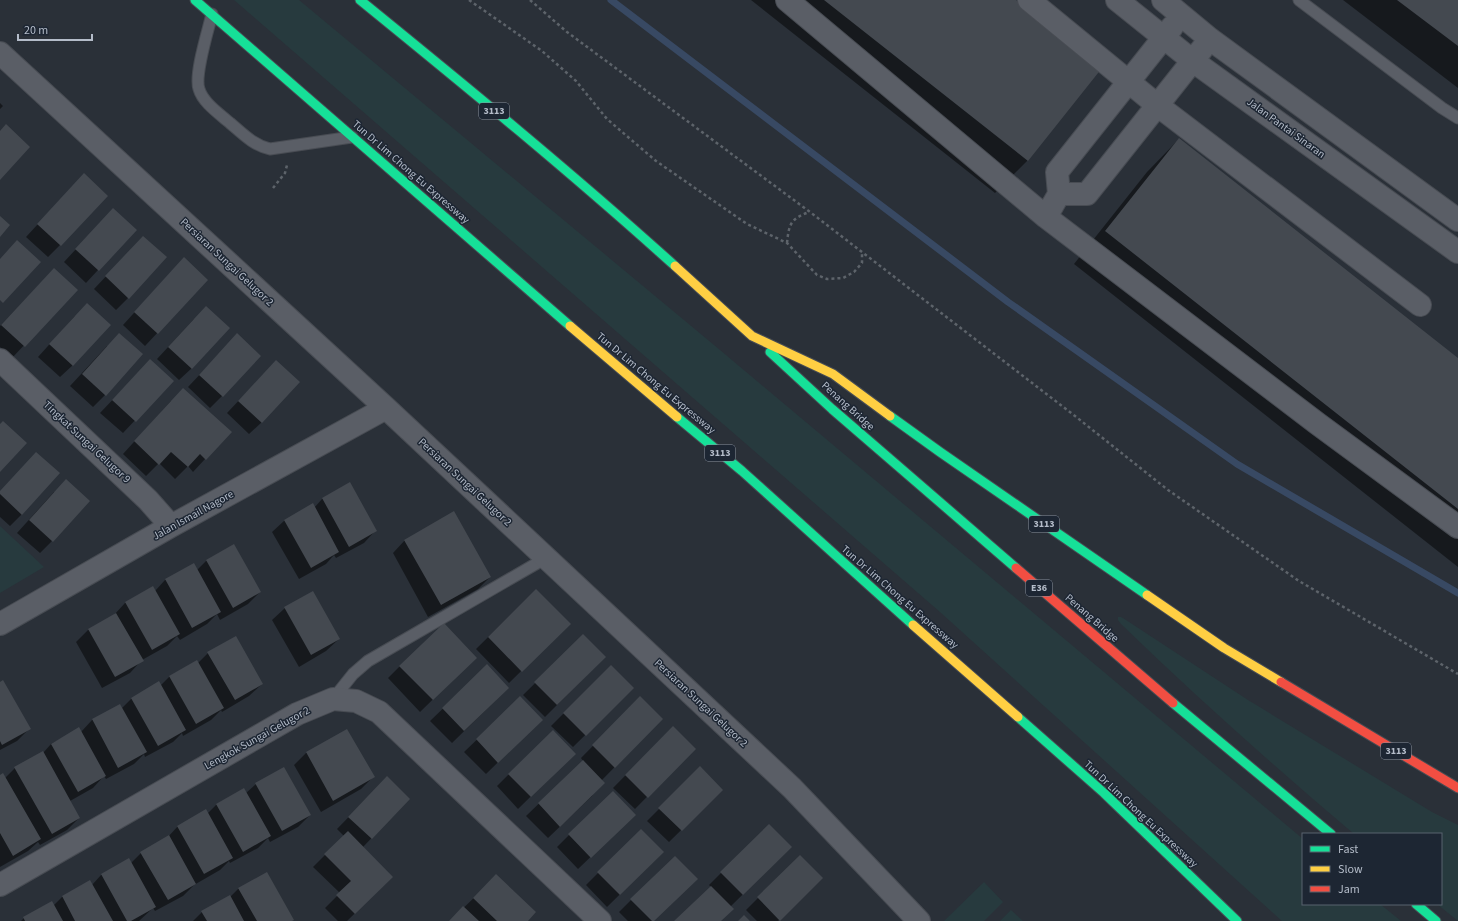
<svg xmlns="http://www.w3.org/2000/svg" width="1458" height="921" viewBox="0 0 1458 921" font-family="'Source Sans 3',sans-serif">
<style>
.green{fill:#273a3e}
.shadow{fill:#0007}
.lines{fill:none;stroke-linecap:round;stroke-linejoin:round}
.stream{stroke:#384963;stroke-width:7}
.building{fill:#444950}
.lane-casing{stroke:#484c53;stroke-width:13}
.street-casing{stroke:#484c53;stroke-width:24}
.fast-casing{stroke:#474c53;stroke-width:11}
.slow-casing{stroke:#474c53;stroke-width:11}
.jam-casing{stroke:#474c53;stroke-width:11}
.path{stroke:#5d636a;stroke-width:2.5;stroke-dasharray:3 3;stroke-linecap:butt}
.lane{stroke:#5a5e66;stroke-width:11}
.street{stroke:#5a5e66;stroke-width:22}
.fast{stroke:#16e098;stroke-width:9}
.slow{stroke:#ffcf43;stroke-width:9}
.jam{stroke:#f24e42;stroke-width:9}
.labels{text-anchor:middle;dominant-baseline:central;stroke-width:3;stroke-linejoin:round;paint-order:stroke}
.shield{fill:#1d2633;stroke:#878f9c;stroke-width:1}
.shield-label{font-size:10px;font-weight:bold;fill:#b4bcc9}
.street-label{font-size:11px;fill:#b4bcc9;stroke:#1d2633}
</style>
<rect width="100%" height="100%" fill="#2a3038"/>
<!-- green -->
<path class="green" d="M234,0H299L714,345L1303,839V904H1380L1401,921H1282L940,612Z
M0,526L44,567L0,593Z
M1118,617H1121L1126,620L1248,700L1432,812L1458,825V921L1437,904H1441V834H1354C1274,766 1196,697 1121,624L1118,620Z
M984,882L1003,902L984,921H944Z
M1011,910L1023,921H1000Z"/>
<!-- shadow -->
<path class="shadow" d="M751,0H1015L1028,160L995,193Z
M1343,0H1458V88Z
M0,103L3,106L0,109Z
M1179,139L1458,360V567L1074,264L1147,172Z
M72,187L60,245L48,257L26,237Z
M101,222L135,230L86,283L64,262Z
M143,237L128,298L116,310L94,289Z
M54,269L76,290L12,358L0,347V326Z
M172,271L207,280L145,346L123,325Z
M75,316L73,365L60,377L38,357Z
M194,319L192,368L179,380L157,359Z
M237,335L222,396L210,408L188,387Z
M107,346L105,395L93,407L70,386Z
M276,361L262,422L249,434L227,413Z
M138,373L172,381L123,433L100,413Z
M171,401L230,432L193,472L188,466L175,479L159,463L146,476L123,454Z
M349,484L376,530L364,543L336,558L334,555L326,564L299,579L272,532L285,520L314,508L322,499Z
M0,491L22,514L10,526L0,517Z
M54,492L52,541L40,553L17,533Z
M405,540L490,577L478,589L428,617L393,553Z
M234,545L260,592L248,604L220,620L217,614L207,624L180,640L177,636L167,646L142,660L130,673L102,688L76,642L88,630L113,616L125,603L153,587L155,591L165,580L193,565L196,571L206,561Z
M536,590L569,624L509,683L476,649Z
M285,608L339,639L326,651L299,667L272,620Z
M583,636L605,657L545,717L523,695Z
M208,653L262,684L249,696L222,712L221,710L211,720L183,736L182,733L173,742L145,757L144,754L134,764L106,779L104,776L93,788L70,801L79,818L67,830L40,845L38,842L28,851L0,867V776L5,778L15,768L43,753L51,744L79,729L81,732L92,720L120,705L122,708L131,699L159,683L160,686L170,676L198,663Z
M400,666L463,670L420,712L388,678Z
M487,666L496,700L452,743L430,721Z
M611,666L633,688L573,747L551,726Z
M0,684L29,729L17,741L0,750Z
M520,698L529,732L486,774L464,752Z
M640,698L662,719L601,781L592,796L548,838L526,816L583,761L581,758Z
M673,727L694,749L635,809L613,788Z
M347,730L373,777L361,789L321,812L294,765L306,753Z
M574,754L518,809L497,786L509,774Z
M700,768L722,790L669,842L647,821Z
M256,784L310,815L298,827L270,842L268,838L258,848L230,863L229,861L220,870L194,885L183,896L155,911L153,908L139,921H21L24,918L53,906L62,897L90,882L92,885L101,875L129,860L131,863L141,853L167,838L178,826L207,814L216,805L244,789L246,793Z
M375,790L409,799L363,847L392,877L347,921H338L325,908L340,893L313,867L344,836L337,829Z
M769,825L791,847L730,907L720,921H676L711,887L709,885Z
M622,827L578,869L557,847L569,835Z
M641,830L663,852L607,907L586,885Z
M800,856L821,878L778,921H757L746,910Z
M239,888L292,921H193L202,912L230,897Z
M484,888L526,921H450Z
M631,900L653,921H628L619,912Z"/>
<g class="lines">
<!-- stream -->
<path class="stream" d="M611,0L1008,302L1237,464L1458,593"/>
</g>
<!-- building -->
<path class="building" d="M824,0H1016L1102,68L1028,161Z
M1397,0H1458V46Z
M6,124L30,147L0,180V131Z
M1179,138L1458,358V509L1105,231Z
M84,173L108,196L61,246L37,224Z
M113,208L137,230L99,271L75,249Z
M0,216L10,225L0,237Z
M143,236L167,257L129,299L105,276Z
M17,240L41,262L3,303L0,300V259Z
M184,257L208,280L158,334L134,312Z
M54,268L78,290L25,347L1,325Z
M87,303L111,325L73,366L49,344Z
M206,306L230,328L192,369L168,347Z
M119,333L143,354L106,396L82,374Z
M237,333L261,356L223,397L199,375Z
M150,359L174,381L136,422L112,400Z
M276,360L300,382L262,423L238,401Z
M183,388L232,432L206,460L200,454L188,467L171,452L159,465L134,441Z
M3,421L27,443L0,472V424Z
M36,452L60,473L22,515L0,494V491Z
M66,479L90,501L53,542L29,520Z
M350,482L377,531L349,547L322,498Z
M313,503L339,552L311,568L284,520Z
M454,511L491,577L441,605L404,540Z
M234,544L261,592L233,608L206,560Z
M194,563L221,612L192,628L165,579Z
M153,586L180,634L152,650L125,602Z
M536,589L571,624L522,672L488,637Z
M313,591L340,639L311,655L284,607Z
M116,613L144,661L115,677L88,629Z
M444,623L477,658L433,700L399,666Z
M583,634L606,657L557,705L534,682Z
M236,636L263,684L235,700L207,652Z
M197,660L224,708L196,724L169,676Z
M487,664L509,688L464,731L442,708Z
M611,665L634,688L586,736L563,713Z
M3,680L31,729L2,745L0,741V682Z
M159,681L186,730L158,746L131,698Z
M520,696L543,720L498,763L476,739Z
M640,696L663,719L615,768L592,745Z
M120,704L147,752L118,768L92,719Z
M673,726L696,749L648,798L625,775Z
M79,727L106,776L78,792L51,744Z
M347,729L375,777L333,801L306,752Z
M553,730L576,754L531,797L508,774Z
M43,751L80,818L52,834L14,767Z
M583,760L605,783L560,827L538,803Z
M700,766L723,790L682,831L658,808Z
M284,767L311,815L282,831L255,783Z
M3,773L41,839L13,856L0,833V775Z
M387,776L410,799L372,839L348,817Z
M244,788L271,836L243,852L216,804Z
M613,791L636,815L591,858L568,834Z
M206,809L233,858L204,874L177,826Z
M769,824L792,847L743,895L720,872Z
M641,829L664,852L620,895L597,872Z
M348,831L393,877L355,914L336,895L351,881L324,854Z
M169,835L196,884L168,900L140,852Z
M800,855L823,878L780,921L757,897Z
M675,856L698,879L654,921H652L630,899Z
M129,858L156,907L131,921H127L101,874Z
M267,872L294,920L292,921H257L238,888Z
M496,874L536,912L528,921H497L473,898Z
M90,880L113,921H75L62,896Z
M711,886L734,909L721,921H674Z
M230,895L244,921H207L201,911Z
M52,901L63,921H25L23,917Z
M463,906L479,921H449Z
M744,915L750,921H738Z"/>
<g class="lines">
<!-- lane casing -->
<g class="lane-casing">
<path id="lane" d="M1299,0L1442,108L1458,118
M212,14C208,31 194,75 199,89C203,103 220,114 230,123C243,134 253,145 270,149L352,137
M333,699L353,674L368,661L546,558"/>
</g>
<!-- street casing -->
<g class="street-casing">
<path id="street" d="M787,0L1046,217L1318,424L1458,527
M1029,0L1157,105L1420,305
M1117,0L1193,61L1458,252
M1163,0L1210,39L1458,220
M0,53L386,408L792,788L919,921
M1059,194H1087L1202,49
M1046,217L1059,194L1057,172L1172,27
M0,360L148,500L171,526
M0,624L171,526L386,408
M0,885L297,714L333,699L356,701L379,712L600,921"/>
</g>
<!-- fast casing -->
<g class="fast-casing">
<path id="fast" d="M195,0L570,326
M360,0C467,87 573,174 675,266
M770,352L832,409L1016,568
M890,416L940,452L1147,595
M677,417L742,471L913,625
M1173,703L1331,834
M1018,717L1104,793L1237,921
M1416,904L1436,921"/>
</g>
<!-- slow casing -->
<g class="slow-casing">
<path id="slow" d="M675,266L752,336L833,374L890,416
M570,326L677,417
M1147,595L1224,648L1281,682
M913,625L1018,717"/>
</g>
<!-- jam casing -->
<g class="jam-casing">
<path id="jam" d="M1016,568L1173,703
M1281,682L1458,788"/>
</g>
<!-- path -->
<path class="path" d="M469,0L542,51L576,81L607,119L656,161L747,224L787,243L817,275L827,279L843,278L854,272L862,263V252
M530,0L567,32L810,212L1075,416L1168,490L1299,581L1458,674
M273,188L285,173L287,165
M787,243C789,223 791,219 809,212"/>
<!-- lane -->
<use href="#lane" class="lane"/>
<!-- street -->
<use href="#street" class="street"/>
<!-- fast -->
<use href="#fast" class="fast"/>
<!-- slow -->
<use href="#slow" class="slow"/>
<!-- jam -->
<use href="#jam" class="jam"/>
</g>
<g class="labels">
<!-- shield labels -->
<g class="shield">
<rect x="479" y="103" width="30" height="16" rx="3"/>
<rect x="705" y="445" width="30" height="16" rx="3"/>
<rect x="1029" y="516" width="30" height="16" rx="3"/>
<rect x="1026" y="580" width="26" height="16" rx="3"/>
<rect x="1381" y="743" width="30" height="16" rx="3"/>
</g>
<g class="shield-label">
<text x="494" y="111">3113</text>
<text x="720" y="453">3113</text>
<text x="1044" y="524">3113</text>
<text x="1039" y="588">E36</text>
<text x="1396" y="751">3113</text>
</g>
<!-- street labels -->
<g class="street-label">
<text transform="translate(1286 128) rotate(36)">Jalan Pantai Sinaran</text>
<text transform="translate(411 172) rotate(41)">Tun Dr Lim Chong Eu Expressway</text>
<text transform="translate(227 262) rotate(43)">Persiaran Sungai Gelugor 2</text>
<text transform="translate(656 383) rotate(40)">Tun Dr Lim Chong Eu Expressway</text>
<text transform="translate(848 406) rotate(42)">Penang Bridge</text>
<text transform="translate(87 442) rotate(43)">Tingkat Sungai Gelugor 9</text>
<text transform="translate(465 482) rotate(43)">Persiaran Sungai Gelugor 2</text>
<text transform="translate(193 515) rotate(-29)">Jalan Ismail Nagore</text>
<text transform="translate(900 597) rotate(41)">Tun Dr Lim Chong Eu Expressway</text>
<text transform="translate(1092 618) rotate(41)">Penang Bridge</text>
<text transform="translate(701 703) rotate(43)">Persiaran Sungai Gelugor 2</text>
<text transform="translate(257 738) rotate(-29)">Lengkok Sungai Gelugor 2</text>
<text transform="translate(1141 814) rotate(43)">Tun Dr Lim Chong Eu Expressway</text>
</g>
</g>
<!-- legend -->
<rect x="1302" y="833" width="140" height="72" fill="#1d2633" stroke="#59626f"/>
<rect x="1310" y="846" width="20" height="6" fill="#16e098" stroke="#59626f"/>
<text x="1338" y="853" font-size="12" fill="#b4bcc9">Fast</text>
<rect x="1310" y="866" width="20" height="6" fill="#ffcf43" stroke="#59626f"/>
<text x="1338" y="873" font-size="12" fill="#b4bcc9">Slow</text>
<rect x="1310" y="886" width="20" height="6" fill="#f24e42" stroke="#59626f"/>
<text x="1338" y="893" font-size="12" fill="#b4bcc9">Jam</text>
<!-- scale -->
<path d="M18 34v6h74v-6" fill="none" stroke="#b4bcc9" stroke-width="2"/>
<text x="24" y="34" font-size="12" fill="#b4bcc9" stroke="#1d2633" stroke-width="3" paint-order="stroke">20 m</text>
</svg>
